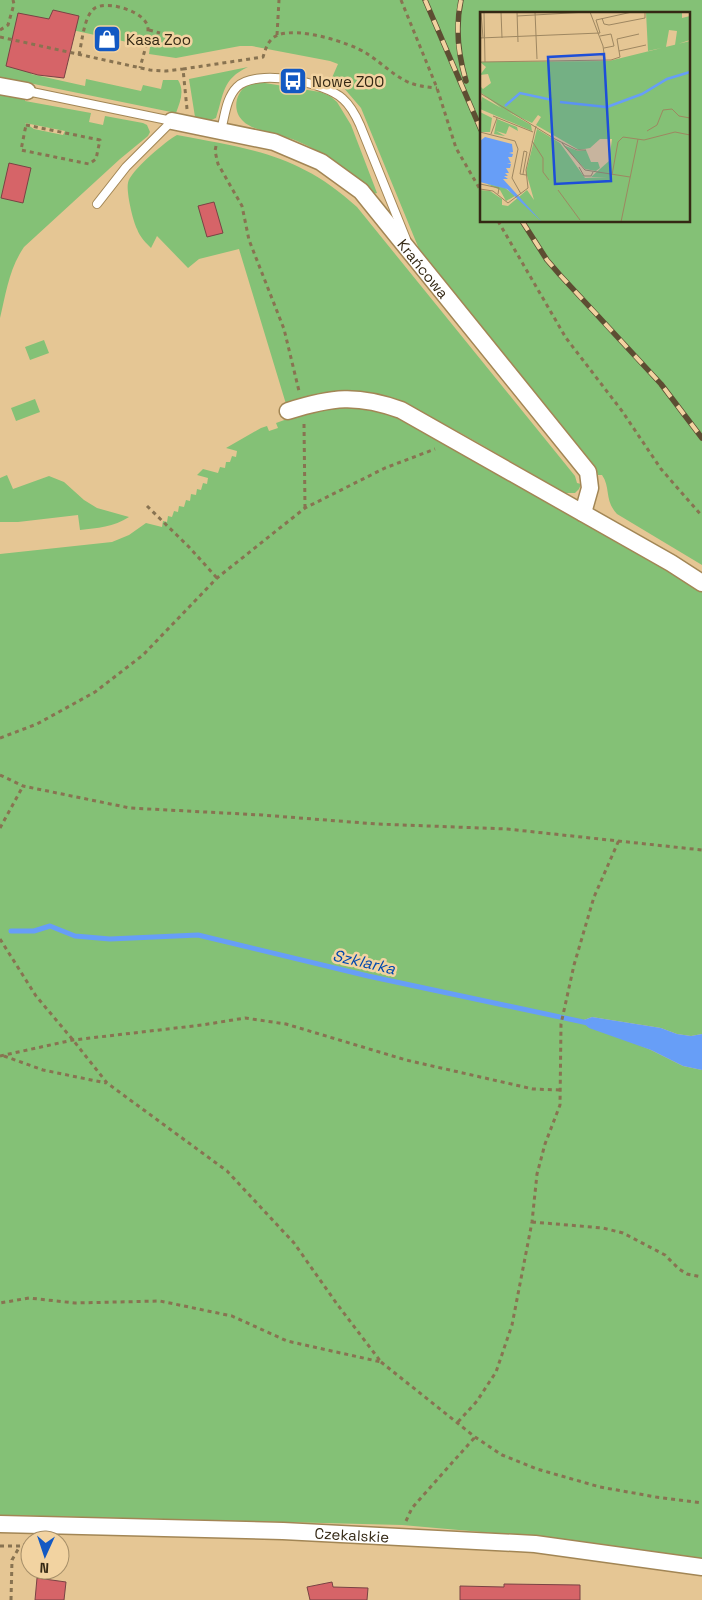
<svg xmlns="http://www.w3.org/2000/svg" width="702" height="1600" viewBox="0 0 702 1600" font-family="'Space Grotesk',sans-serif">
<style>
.green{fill:#84c176;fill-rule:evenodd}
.water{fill:#679ef7}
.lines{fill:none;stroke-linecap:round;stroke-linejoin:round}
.stream{stroke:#679ef7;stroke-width:5}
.building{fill:#d66468;stroke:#794344}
.lane-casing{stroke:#a28655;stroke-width:10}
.street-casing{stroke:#a28655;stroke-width:19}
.path{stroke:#887351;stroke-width:3;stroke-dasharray:4 4;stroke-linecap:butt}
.lane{stroke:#fff;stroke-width:8}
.street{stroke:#fff;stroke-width:16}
.rail-casing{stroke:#5d4d32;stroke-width:5.5}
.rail{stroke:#f2d3a1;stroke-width:4;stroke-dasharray:11;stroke-linecap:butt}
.labels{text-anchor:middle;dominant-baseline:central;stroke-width:5;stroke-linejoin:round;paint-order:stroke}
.poi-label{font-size:15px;fill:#342814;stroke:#f2d3a1;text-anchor:start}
.street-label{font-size:15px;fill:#342814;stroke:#f2d3a1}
.water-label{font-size:16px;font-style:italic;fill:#0148ae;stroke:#f2d3a1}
.inset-river{fill:none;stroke:#679ef7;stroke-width:2.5}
.inset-road{fill:none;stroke:#9e8761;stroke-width:1}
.view{fill:#1d4ed8;fill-opacity:0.15;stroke:#1d4ed8;stroke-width:2.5}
.inset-edge{fill:none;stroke:#342814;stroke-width:2.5}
</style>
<rect width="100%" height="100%" fill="#e5c694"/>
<!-- green -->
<path class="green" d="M0,0H702V565L617,514C604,500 611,488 602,475H598L594,465L419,249L361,108L343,87L331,80L338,64L330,61L252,46H240L176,58L149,54L150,47L72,30L33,67L31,74L85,86L86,79L141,91L143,85L161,89L163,80H178C185,91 180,102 176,113L29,83L25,101L91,113L89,122L103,125L105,116L143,123L147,125L150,132L148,136L120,159L24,247C9,269 6,293 0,318ZM481,14H688V221H481ZM25,123L65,131L63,135L34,129Z
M248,67C222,79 224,94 216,118L211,120L195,117L189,79Z
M259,82L320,92L330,96L337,102L351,125L377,193L373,194C351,171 327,154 297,141C283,135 252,131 243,121C232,111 235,92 248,85C251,83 256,83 259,82Z
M177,135C251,149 299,154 357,207L575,476L577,483L581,484L579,489L575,493H565C524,470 484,445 442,423C418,411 395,397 368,393C340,388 313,395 286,404L239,249L199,259L188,268L157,236L151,248C146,243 140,237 137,229C133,221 126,192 128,183C129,172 167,140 177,135Z
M44,340L49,353L30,360L25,347Z
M35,399L40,412L16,421L11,408Z
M346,405L383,409L456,448L580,521L659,565L702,591V1034L691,1036L677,1034L661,1028L592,1017L581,1021L651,1050L683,1066L702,1070V1559L515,1535L402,1525L0,1515V554L112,542L129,535L146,523L162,527L163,521L167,522L168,516L172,517L174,511L178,512L179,506L184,507L186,500L190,501L191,494L196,495L197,489L201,490L203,483L207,484L208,478L197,475L203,469L218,473L220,467L225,468L226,462H230L232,456L236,457L237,451L226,448L261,428L267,426L269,431L278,428L276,423L290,418L289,416Z
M7,475L13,489L49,476L64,482L84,500L97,508L129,517C114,527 97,528 80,530L78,515L18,522H0V478Z"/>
<!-- water -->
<path class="water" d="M592,1017L661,1028L677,1034L691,1036L702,1034V1070L683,1066L651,1050L589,1028L581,1021Z"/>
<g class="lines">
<!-- stream -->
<path class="stream" d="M11,931H34L50,926L75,936L110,939L198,935L368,976L588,1023"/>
</g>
<!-- building -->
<path class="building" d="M53,10L79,16L64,78L38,75L6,66L18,13L49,19Z
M9,163L31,168L23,203L1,198Z
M214,202L223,233L207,237L198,206Z
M37,1578L66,1582L64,1600H35Z
M332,1582L333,1587L368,1588L367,1600H310L307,1587Z
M504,1584L580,1585V1600H460V1586L504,1587Z"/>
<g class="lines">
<!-- lane casing -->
<g class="lane-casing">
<path id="lane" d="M27,91L172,121
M221,130C225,116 226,98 237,87C256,68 325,82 343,99C351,106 356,116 360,125L406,239
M97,204L126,167L172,121"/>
</g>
<!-- street casing -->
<g class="street-casing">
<g id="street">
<path d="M0,86L27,91"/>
<path id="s1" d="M172,121L274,142L321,162L361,191L588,472L590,488L583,513"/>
<path d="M288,411C332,397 357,394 401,410L671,563L702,583"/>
<path id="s2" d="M0,1524L283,1531L535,1544L702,1567"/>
</g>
</g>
<!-- path -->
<path class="path" d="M401,0L437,88L456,148L481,191
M0,30L8,25L14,4L13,0
M149,30L160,33
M277,35L279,0
M0,37L150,70L166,71L183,69
M79,55C82,42 84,15 95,8C108,0 149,12 148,30C148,42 143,56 140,68
M187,109L183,69L263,57C266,48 268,39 278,35C299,27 348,42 366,53C379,61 391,73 404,80C415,86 425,87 437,88
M26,125L100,140L96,159L89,164L21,150Z
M216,146L215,151L218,164L242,206L249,240L284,329L299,391
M498,221L566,338L622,411L661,469L702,516
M304,424L305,508
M147,506L189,547L217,578
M0,738L37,724L95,692L143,655L217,578L305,508L385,468L435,449
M0,775L23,786L130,808L262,815L377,824L507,829L702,850
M0,828L23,786
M0,939L36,996L73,1040L107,1083L227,1171L294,1243L337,1304L381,1362L287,1341L232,1316L160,1301L75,1303L29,1298L0,1303
M0,1056L73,1040L202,1025L245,1018L286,1024L406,1060L533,1089L560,1090
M4,1056L43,1070L106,1083
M532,1222L603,1228L623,1233L665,1255L679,1269L687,1274L702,1277
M381,1362L475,1437L502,1455L537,1469L600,1487L656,1497L702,1503
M458,1422L477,1401L496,1372L512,1325L532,1222L537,1174L545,1144L560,1105L561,1024L574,965L594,897L619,840
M406,1521L412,1508L475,1437
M0,1546H20L30,1543
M11,1600L12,1560L20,1546"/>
<!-- lane -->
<use href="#lane" class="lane"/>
<!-- street -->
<use href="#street" class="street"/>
<!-- rail casing -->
<g class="rail-casing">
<path id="rail" d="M425,0L481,130
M461,0C455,28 458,54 466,81
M522,221L547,260L560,275L661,384L702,438"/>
</g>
<!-- rail -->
<use href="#rail" class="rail"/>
</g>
<!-- icons -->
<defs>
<g id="shop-square" transform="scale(1.4375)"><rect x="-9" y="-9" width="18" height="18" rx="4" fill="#1359c3" stroke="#f2d3a1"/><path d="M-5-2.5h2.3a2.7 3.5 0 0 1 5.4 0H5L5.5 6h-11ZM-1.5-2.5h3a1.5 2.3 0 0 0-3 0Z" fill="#fff"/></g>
<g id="bus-square" transform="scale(1.4375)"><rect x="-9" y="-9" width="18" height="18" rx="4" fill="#1359c3" stroke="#f2d3a1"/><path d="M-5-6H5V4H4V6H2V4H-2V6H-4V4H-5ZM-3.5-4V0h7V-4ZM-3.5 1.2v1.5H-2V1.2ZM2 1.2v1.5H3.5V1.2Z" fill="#fff"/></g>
</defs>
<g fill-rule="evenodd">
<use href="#shop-square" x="107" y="39"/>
<use href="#bus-square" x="293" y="81"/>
</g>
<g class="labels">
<!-- poi labels -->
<g class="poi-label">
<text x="126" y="39">Kasa Zoo</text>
<text x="312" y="81">Nowe ZOO</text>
</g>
<!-- street labels -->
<g class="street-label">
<text stroke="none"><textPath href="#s1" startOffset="304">Krańcowa</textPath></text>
<text stroke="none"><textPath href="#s2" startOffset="352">Czekalskie</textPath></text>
</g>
<!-- water labels -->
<g class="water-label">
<text transform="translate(364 962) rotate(13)">Szklarka</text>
</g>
</g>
<!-- overview -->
<g transform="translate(480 12)">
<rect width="210" height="210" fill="#e5c694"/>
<path d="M166,0H202V6L210,4V28L195,33L197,19L189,18L186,35L168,39ZM210,29V210H0V178L10,179L22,187V193L28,194L47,178L54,188L46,160L57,117L80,131L105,166L127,165H111L129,149L132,127H120L110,136L99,138L56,113L61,105L58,103L52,111L24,98L0,80V74L3,77L11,71L8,62L0,63L6,55L0,50L129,49ZM2,85L51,113L52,119L0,97ZM0,100L12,106L10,120H0ZM17,107L37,115L38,119L29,114L26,122L16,119L25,124L14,122ZM83,133L98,139L106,138L111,150H118L120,156L116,159L105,157ZM7,172L24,175L35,184L26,189L20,178Z" fill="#84c176"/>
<path d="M5,125L32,132L33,140L29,141L33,142L32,145H28L31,151H27L31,152L30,156H26L29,161H25L28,164H24L28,167H23L62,210L27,177L0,170V129Z" fill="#679ef7"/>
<path class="inset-river" d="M80,90L126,95M25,94L40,81L72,88M127,95L162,82L187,67L210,60"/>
<path class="inset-road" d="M1,0L3,26M4,0L5,50M21,0L22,26M37,0L38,30M55,0L57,47M110,0L123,34L125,48M37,4L107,0M122,6L124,12L129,13L165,6V0M116,8L152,0M120,24L131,22L134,34L124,36M0,26L120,21L116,8M139,39L137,27L159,22M0,50L131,48L140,45L139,39L166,33M0,81L75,127L97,138H106M13,104L53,120M167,119L177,113L183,98L192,97L199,104L210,106M0,120L35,129L38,137L32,166L41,182M11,122L17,106M52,129L63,146V160L69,168M82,131L105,158L150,165M99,155L104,164H111L113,160M43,162L47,140M46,163L40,162L44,139L47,140M132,163L138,130L143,125L164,128L195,120L210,123M0,172L19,176L18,182M0,177L13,179L28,191M78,178L100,208M28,191L48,176L46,158L56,114M141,210L158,127"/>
<path class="view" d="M124,42L131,169L75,172L68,45Z"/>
<rect width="210" height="210" class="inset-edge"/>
</g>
<!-- north arrow -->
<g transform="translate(45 1555) rotate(183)"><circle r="24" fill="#f2d3a1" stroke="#a68f69"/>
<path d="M0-4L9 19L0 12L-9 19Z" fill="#1359c3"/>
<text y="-8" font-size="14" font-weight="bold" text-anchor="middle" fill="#342814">N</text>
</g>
</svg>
